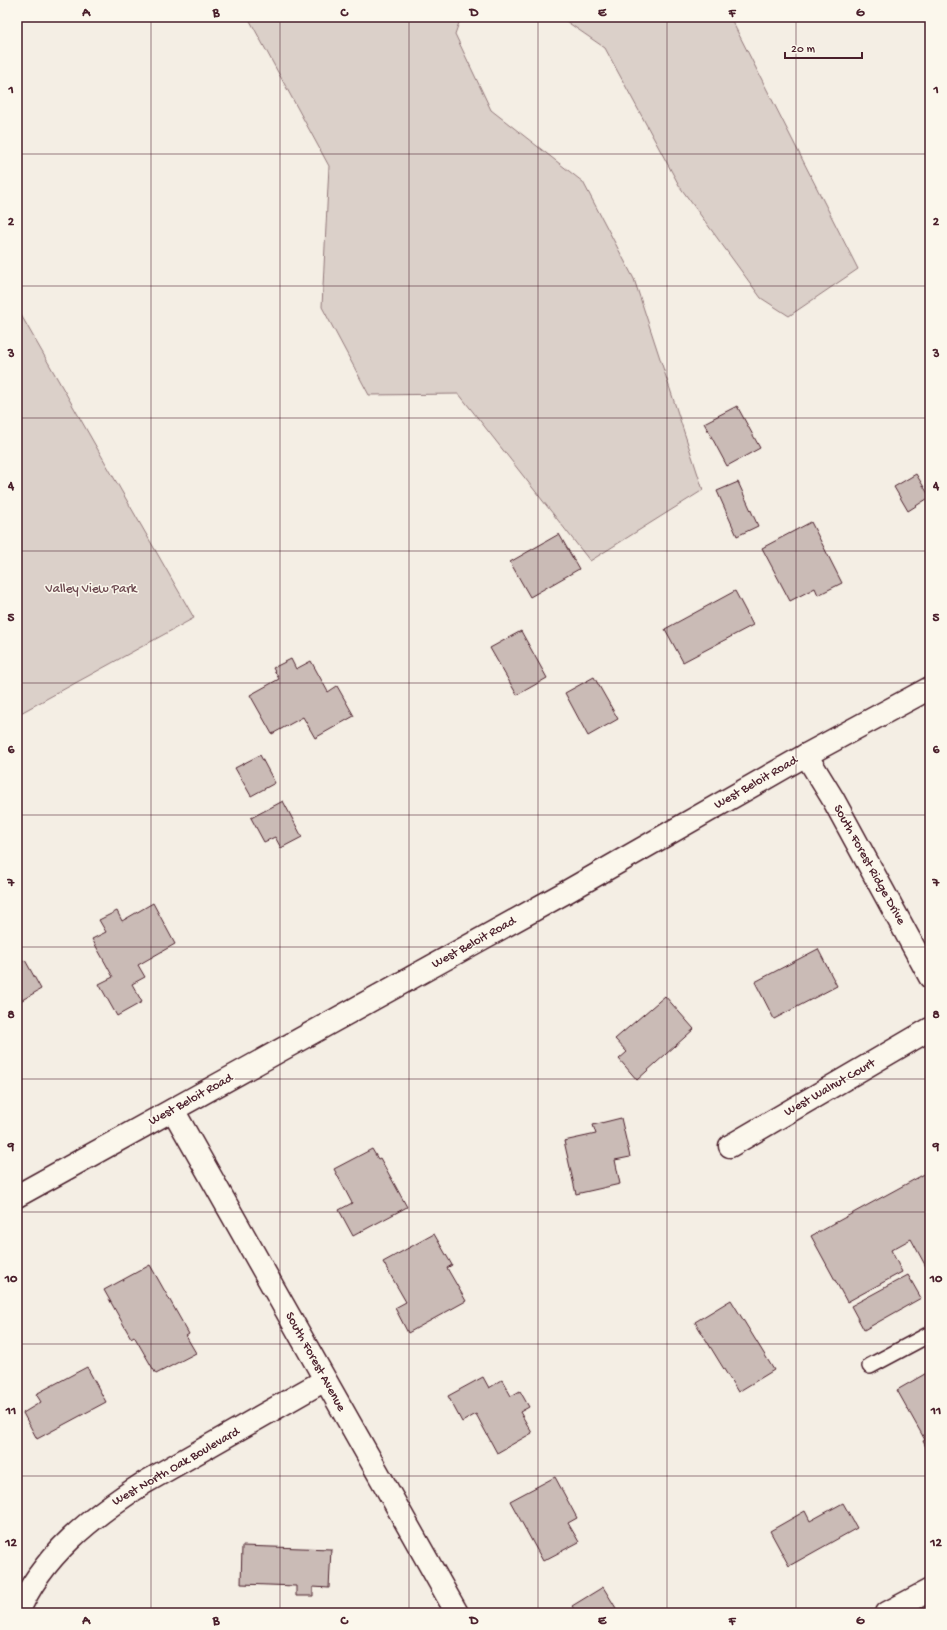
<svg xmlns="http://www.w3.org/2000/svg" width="947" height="1630" viewBox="0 0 947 1630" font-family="'Gochi Hand',sans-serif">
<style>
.green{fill:#dbd0c9;stroke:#92787a}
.building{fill:#cabbb6;stroke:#4a1f2b}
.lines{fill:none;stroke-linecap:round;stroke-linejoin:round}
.lane-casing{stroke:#4a1f2b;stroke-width:18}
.street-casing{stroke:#4a1f2b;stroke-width:25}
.secondary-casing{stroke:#4a1f2b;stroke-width:25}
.lane{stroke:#fbf7ec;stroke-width:15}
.street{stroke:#fbf7ec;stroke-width:22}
.secondary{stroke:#fbf7ec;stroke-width:22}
.grid{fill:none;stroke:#4a1f2b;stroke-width:1;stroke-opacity:0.55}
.labels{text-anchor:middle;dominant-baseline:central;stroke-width:3;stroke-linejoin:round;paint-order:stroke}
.park-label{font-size:13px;fill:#6e4b52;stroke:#fbf7ec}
.street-label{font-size:13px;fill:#4a1f2b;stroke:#fbf7ec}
.neatline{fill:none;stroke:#4a1f2b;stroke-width:1.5}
.grid-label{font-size:13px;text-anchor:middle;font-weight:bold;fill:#4a1f2b}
</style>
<rect width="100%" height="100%" fill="#f4eee4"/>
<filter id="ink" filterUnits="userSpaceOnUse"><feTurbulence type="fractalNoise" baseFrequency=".025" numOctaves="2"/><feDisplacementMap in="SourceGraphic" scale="8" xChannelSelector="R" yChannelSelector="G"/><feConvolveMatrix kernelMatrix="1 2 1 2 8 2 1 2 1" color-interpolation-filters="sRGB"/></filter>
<g filter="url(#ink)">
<!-- green -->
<path class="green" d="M248,17H461L455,34L491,110L583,182L634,279L703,490L590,561L459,394L369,395L322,307L329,166Z
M560,17H730L858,269L789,316L761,298L680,187L605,48Z
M17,308L194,618L17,715Z"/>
<!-- building -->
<path class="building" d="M737,406L760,448L727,466L704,423Z
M916,474L930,497L908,511L894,487Z
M738,482L758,526L737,536L717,491Z
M811,522L842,583L818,595L815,588L790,601L762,548Z
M559,534L579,569L530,597L510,562Z
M735,591L753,625L683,662L665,629Z
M521,631L547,678L517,695L490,648Z
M291,659L296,669L311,661L328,692L337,686L354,716L315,738L303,717L272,734L250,695L279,679L273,668Z
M594,677L618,719L588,736L565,693Z
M260,755L275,783L251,796L235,768Z
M283,801L302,837L281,848L275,837L264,842L251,818Z
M153,903L175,944L138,965L145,977L132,984L142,1002L117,1016L99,984L113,977L92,939L106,932L99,920L117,911L122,921Z
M818,949L837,986L774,1019L755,982Z
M25,960L41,989L17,1003V965Z
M665,996L694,1029L637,1080L619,1059L627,1052L615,1039Z
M621,1118L630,1157L615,1160L620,1184L576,1194L564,1141L596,1134L593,1125Z
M372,1149L378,1159L380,1158L407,1207L353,1236L339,1210L352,1203L334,1169Z
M930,1171V1274L911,1239L891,1250L902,1272L847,1302L811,1236Z
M434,1234L452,1265L447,1268L466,1301L408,1333L395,1308L406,1302L383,1262Z
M150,1265L189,1334L186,1336L196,1353L156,1374L134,1336L131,1338L104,1290Z
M908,1275L921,1298L864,1330L851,1306Z
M731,1300L774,1370L738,1392L695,1322Z
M87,1367L106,1402L37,1439L23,1413L41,1402L36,1394Z
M930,1371V1455L923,1441L925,1440L897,1390Z
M483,1377L489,1388L502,1380L511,1396L520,1391L529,1407L520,1412L532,1433L497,1453L476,1414L462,1422L448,1396Z
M555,1477L577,1518L568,1523L579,1542L543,1561L510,1501Z
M843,1503L857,1528L789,1566L770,1531L805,1511L810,1521Z
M242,1546L331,1549L329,1588L313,1587V1596H296V1586L241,1584Z
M603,1587L619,1613H576L572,1606Z"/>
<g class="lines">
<!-- lane casing -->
<g class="lane-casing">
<path id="lane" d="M870,1366L930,1334"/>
</g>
<!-- street casing -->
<g class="street-casing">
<path id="street" d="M806,755L833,799L930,977
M173,1110L457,1613
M730,1146L930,1029
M18,1613C41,1556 94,1515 144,1483L325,1380
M887,1613L930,1590"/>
</g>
<!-- secondary casing -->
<g class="secondary-casing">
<path id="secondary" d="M17,1196L568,891L806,755L930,688"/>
</g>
<!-- lane -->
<use href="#lane" class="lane"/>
<!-- street -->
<use href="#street" class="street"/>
<!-- secondary -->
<use href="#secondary" class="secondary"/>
</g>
</g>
<!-- grid -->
<path class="grid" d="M151,17V1613M280,17V1613M409,17V1613M538,17V1613M667,17V1613M796,17V1613M17,154H930M17,286H930M17,418H930M17,551H930M17,683H930M17,815H930M17,947H930M17,1079H930M17,1212H930M17,1344H930M17,1476H930"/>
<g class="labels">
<!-- park labels -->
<g class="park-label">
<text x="91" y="589">Valley View Park</text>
</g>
<!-- street labels -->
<g class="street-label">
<text transform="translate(756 783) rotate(-30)">West Beloit Road</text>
<text transform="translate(869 865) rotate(61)">South Forest Ridge Drive</text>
<text transform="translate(474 943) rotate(-29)">West Beloit Road</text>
<text transform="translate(830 1088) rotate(-30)">West Walnut Court</text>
<text transform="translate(191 1100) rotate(-29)">West Beloit Road</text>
<text transform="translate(315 1362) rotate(61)">South Forest Avenue</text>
<text transform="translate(176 1467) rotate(-30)">West North Oak Boulevard</text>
</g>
</g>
<!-- margin -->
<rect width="947" height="1630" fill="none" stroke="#fbf7ec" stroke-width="44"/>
<!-- scale -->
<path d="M785 52v6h77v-6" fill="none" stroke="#4a1f2b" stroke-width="2"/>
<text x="791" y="52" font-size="12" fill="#4a1f2b" stroke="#fbf7ec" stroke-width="3" paint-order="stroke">20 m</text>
<rect x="22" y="22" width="903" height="1586" class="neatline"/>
<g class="grid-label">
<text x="86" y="16">A</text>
<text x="216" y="16">B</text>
<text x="344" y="16">C</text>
<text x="474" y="16">D</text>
<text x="602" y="16">E</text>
<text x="732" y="16">F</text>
<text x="860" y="16">G</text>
<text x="11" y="93">1</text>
<text x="936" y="93">1</text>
<text x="11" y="225">2</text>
<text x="936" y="225">2</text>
<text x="11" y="357">3</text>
<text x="936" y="357">3</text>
<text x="11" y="489">4</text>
<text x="936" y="489">4</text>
<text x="11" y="621">5</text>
<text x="936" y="621">5</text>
<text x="11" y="753">6</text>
<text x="936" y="753">6</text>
<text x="11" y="886">7</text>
<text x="936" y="886">7</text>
<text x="11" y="1018">8</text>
<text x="936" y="1018">8</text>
<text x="11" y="1150">9</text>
<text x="936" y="1150">9</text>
<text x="11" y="1282">10</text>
<text x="936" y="1282">10</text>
<text x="11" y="1414">11</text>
<text x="936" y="1414">11</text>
<text x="11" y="1546">12</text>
<text x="936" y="1546">12</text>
<text x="86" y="1624">A</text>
<text x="216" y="1624">B</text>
<text x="344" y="1624">C</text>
<text x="474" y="1624">D</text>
<text x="602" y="1624">E</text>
<text x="732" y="1624">F</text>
<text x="860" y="1624">G</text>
</g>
</svg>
